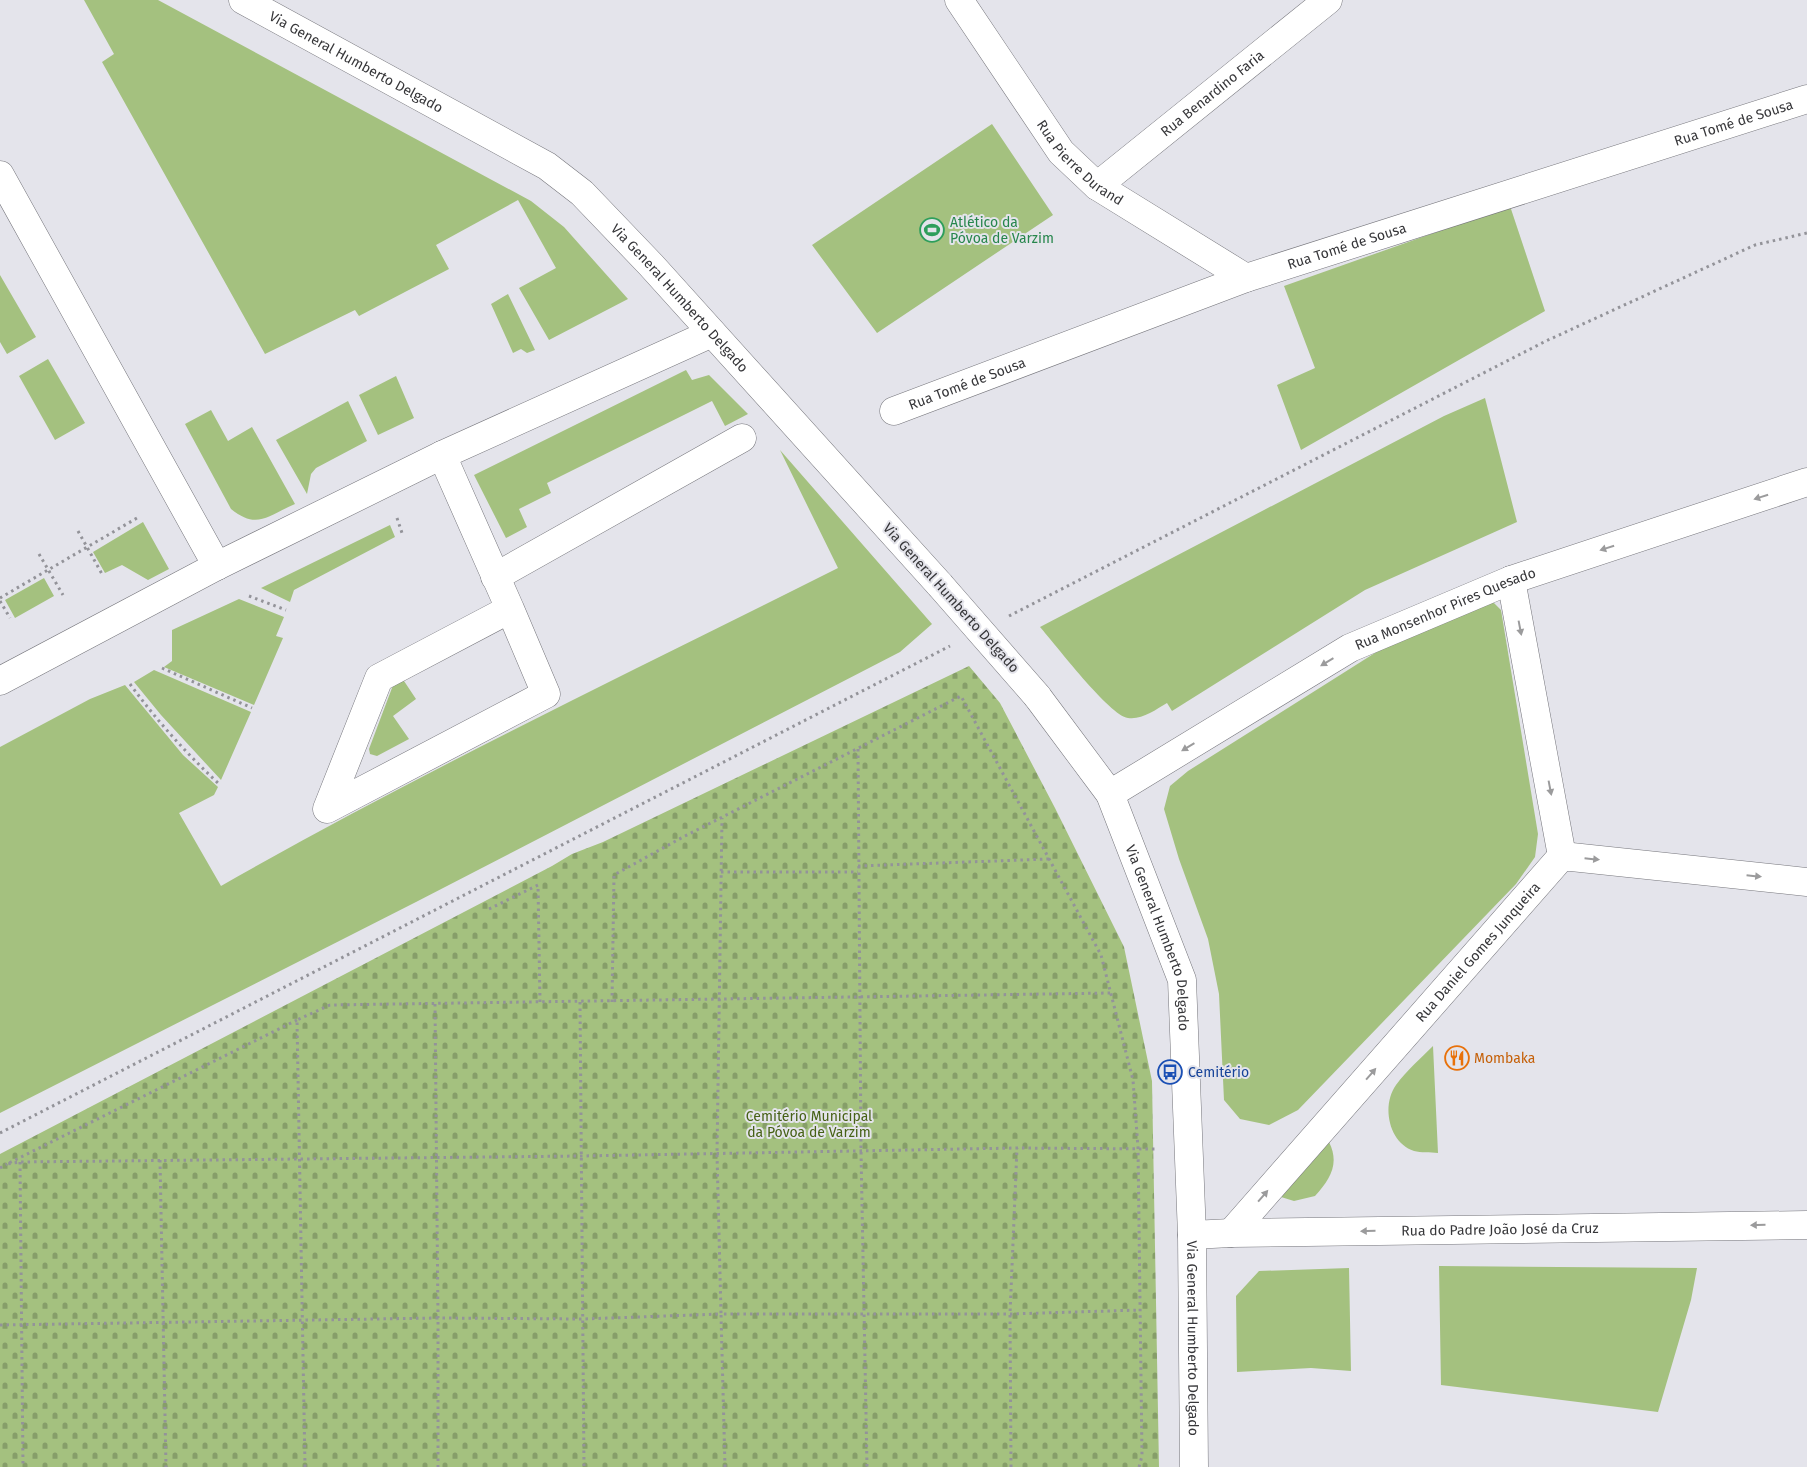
<svg xmlns="http://www.w3.org/2000/svg" width="1807" height="1467" viewBox="0 0 1807 1467" font-family="'Fira Sans',sans-serif">
<style>
.green{fill:#a4c17f}
.cemetery{fill:url(#cemetery-stones)}
.lines{fill:none;stroke-linecap:round;stroke-linejoin:round}
.minor-casing{stroke:#76767c;stroke-width:29}
.secondary-casing{stroke:#76767c;stroke-width:29}
.path{stroke:#939399;stroke-width:3;stroke-dasharray:2.5 4;stroke-linecap:butt}
.minor{stroke:#fff;stroke-width:28}
.secondary{stroke:#fff;stroke-width:28}
.secondary-bridge-casing{stroke:#76767c;stroke-width:29;stroke-linecap:butt}
.secondary-bridge{stroke:#fff;stroke-width:28}
.oneway{fill:#9b9b9c}
.labels{text-anchor:middle;dominant-baseline:central;stroke-width:4;stroke-linejoin:round;paint-order:stroke}
.street-label{font-size:14px;fill:#37373a;stroke:#e4e4eb}
.leisure-label{font-size:14px;fill:#27864d;stroke:#e4e4eb;text-anchor:start}
.food-label{font-size:14px;fill:#c56008;stroke:#e4e4eb;text-anchor:start}
.transit-label{font-size:14px;fill:#164399;stroke:#e4e4eb;text-anchor:start}
.park-label{font-size:14px;fill:#466115;stroke:#e4e4eb}
</style>
<defs>
<pattern id="cemetery-stones" width="16" height="16" patternUnits="userSpaceOnUse" patternTransform="scale(1.25)"><rect width="16" height="16" fill="#a4c17f"/><path d="M2 7V4a2 2 0 0 1 4 0v3zM10 15v-3a2 2 0 0 1 4 0v3z" fill="#869e69"/></pattern>
</defs>
<rect width="100%" height="100%" fill="#e4e4eb"/>
<!-- green -->
<path class="green" d="M84,0H158L531,201L564,227L628,299L549,340L519,288L556,268L518,200L436,245L449,269L359,316L355,310L265,354L102,62L114,54Z
M992,124L1053,215L877,333L812,245Z
M1510,206L1545,311L1301,450L1277,385L1315,368L1284,286Z
M0,275L36,337L7,354L0,342Z
M508,294L535,350L527,353L521,349L513,353L491,304Z
M48,359L85,423L55,440L19,376Z
M686,370L692,380L709,375L748,414L725,426L712,401L547,483L551,493L519,509L527,527L506,538L474,475Z
M396,376L414,418L378,435L359,395Z
M1485,398L1517,522L1365,590L1172,711L1167,703C1155,710 1142,720 1128,718C1110,716 1055,644 1040,627L1444,416Z
M348,401L367,441L316,468L311,474L307,494L276,440Z
M211,410L228,441L252,427L295,504C267,516 257,530 231,509L185,424Z
M780,450L932,624L900,652L416,902L0,1113V747L90,699L125,685L183,755L218,787L214,795L179,813L221,886C422,771 632,672 838,568Z
M143,522L169,569L148,580L122,565L105,573L93,552Z
M390,525L395,537L294,590L290,602L261,588Z
M44,578L54,596L15,618L5,600Z
M239,599L284,617L276,636L283,638L254,705L164,667L172,661V630Z
M1492,601L1501,610L1538,834L1535,857L1516,884L1298,1110L1269,1125L1240,1119L1224,1100L1219,994L1208,939L1179,859L1164,809L1170,786L1188,771L1386,646Z
M154,670L251,712L221,780L161,715L134,682Z
M398,672L416,699L393,716L409,739L377,756L370,754L369,749Z
M1433,1046L1438,1153C1430,1152 1421,1153 1414,1151C1389,1143 1381,1106 1396,1085C1406,1071 1421,1058 1433,1046Z
M1329,1142C1340,1164 1330,1179 1315,1196L1294,1201L1281,1197Z
M1439,1266L1697,1268L1691,1300L1658,1412L1441,1385Z
M1349,1268L1351,1371L1311,1368L1237,1372L1236,1296L1259,1271Z"/>
<!-- cemetery -->
<path class="cemetery" d="M969,666L1000,703L1055,808L1124,947L1152,1081L1159,1467H0V1154L552,866L572,854L603,842Z"/>
<g class="lines">
<!-- minor casing -->
<g class="minor-casing">
<g id="minor">
<path id="s1" d="M959,0L1061,152L1097,186L1246,278"/>
<path d="M0,175L217,566"/>
<path id="s2" d="M1097,186L1328,0"/>
<path id="s3" d="M894,411L1246,278L1807,99"/>
<path d="M442,455L510,609L379,678L327,809L546,694L510,609"/>
<path d="M495,577L742,438"/>
<path d="M1511,580L1562,856"/>
<path d="M0,681L217,566L442,455L712,333"/>
<path id="s4" d="M1110,794L1350,648L1511,580L1807,482"/>
<path id="s5" d="M1231,1233L1562,856L1807,882"/>
<path id="s6" d="M1192,1235L1231,1233L1807,1225"/>
</g>
</g>
<!-- secondary casing -->
<g class="secondary-casing">
<g id="secondary">
<path id="s7" d="M243,0L547,166L582,193L651,265L940,585"/>
<path id="s8" d="M1037,696L1110,794L1182,980L1192,1235L1194,1467"/>
</g>
</g>
<!-- path -->
<path class="path" d="M397,518L402,533
M78,531L102,574
M39,554L63,595
M249,596L286,610
M0,598L137,518
M0,601L10,618
M1009,616L1546,341L1755,245L1807,233
M162,668L252,708
M130,684C157,721 186,753 219,784
M858,749L861,1151L867,1467
M858,866L1049,859
M721,872H858
M489,909L538,885L540,1002
M580,1002L584,1467
M612,1002L614,875L683,837L961,696L1101,955L1133,1080L1138,1148L1142,1456L1139,1467
M435,1004L438,1318L583,1319L721,1314L717,1154L722,818
M297,1020L7,1164L20,1162L581,1156L1017,1148L1157,1149
M0,1133L950,646
M160,1160L166,1467
M20,1162L23,1467
M0,1168L7,1164
M0,1325L438,1318V1467
M305,1467L297,1020L330,1005L1111,993
M725,1467L721,1314H1010L1140,1310
M1011,1467L1010,1314L1017,1148"/>
<!-- minor -->
<use href="#minor" class="minor"/>
<!-- secondary -->
<use href="#secondary" class="secondary"/>
<!-- secondary-bridge casing -->
<g class="secondary-bridge-casing">
<path id="secondary-bridge" d="M940,585L1037,696"/>
</g>
<!-- secondary-bridge -->
<use href="#secondary-bridge" class="secondary-bridge"/>
</g>
<!-- one-way arrows -->
<defs><path id="oneway-solid" d="M-6-.8H1V-3.2L6.5 0L1 3.2V.8H-6Z" transform="scale(1.25)"/></defs>
<g class="oneway">
<use href="#oneway-solid" transform="translate(1761 497) rotate(162)"/>
<use href="#oneway-solid" transform="translate(1607 548) rotate(162)"/>
<use href="#oneway-solid" transform="translate(1520 628) rotate(79)"/>
<use href="#oneway-solid" transform="translate(1327 662) rotate(149)"/>
<use href="#oneway-solid" transform="translate(1188 747) rotate(149)"/>
<use href="#oneway-solid" transform="translate(1550 788) rotate(79)"/>
<use href="#oneway-solid" transform="translate(1592 859) rotate(6)"/>
<use href="#oneway-solid" transform="translate(1754 876) rotate(6)"/>
<use href="#oneway-solid" transform="translate(1371 1074) rotate(-49)"/>
<use href="#oneway-solid" transform="translate(1263 1196) rotate(-49)"/>
<use href="#oneway-solid" transform="translate(1758 1225) rotate(179)"/>
<use href="#oneway-solid" transform="translate(1368 1231) rotate(179)"/>
</g>
<!-- icons -->
<defs>
<g id="stadium-ring" transform="scale(1.25)"><circle r="9.5" fill="#e4e4eb" stroke="#2e9e5b" stroke-width="1.5"/><path d="M0-5a6.5 5 0 1 0 0 10a6.5 5 0 1 0 0-10ZM-3.5-1.8h7v3.6h-7Z" fill="#2e9e5b"/></g>
<g id="restaurant-ring" transform="scale(1.25)"><circle r="9.5" fill="#e4e4eb" stroke="#e8710a" stroke-width="1.5"/><path d="M-5-6h1v4h1v-4h1v4h1v-4h1v5L-1.5 .5V6h-2V.5L-5-1ZM5-6V6H3V1.5H1.5Q1.5-4 5-6Z" fill="#e8710a"/></g>
<g id="bus-ring" transform="scale(1.25)"><circle r="9.5" fill="#e4e4eb" stroke="#1a4fb4" stroke-width="1.5"/><path d="M-5-6H5V4H4V6H2V4H-2V6H-4V4H-5ZM-3.5-4V0h7V-4ZM-3.5 1.2v1.5H-2V1.2ZM2 1.2v1.5H3.5V1.2Z" fill="#1a4fb4"/></g>
</defs>
<g fill-rule="evenodd">
<use href="#stadium-ring" x="932" y="230"/>
<use href="#restaurant-ring" x="1457" y="1058"/>
<use href="#bus-ring" x="1170" y="1072"/>
</g>
<g class="labels">
<!-- street labels -->
<g class="street-label">
<text stroke="none"><textPath href="#s7" startOffset="129">Via General Humberto Delgado</textPath></text>
<text stroke="none"><textPath href="#s2" startOffset="148">Rua Benardino Faria</textPath></text>
<text stroke="none"><textPath href="#s3" startOffset="888">Rua Tomé de Sousa</textPath></text>
<text stroke="none"><textPath href="#s1" startOffset="204">Rua Pierre Durand</textPath></text>
<text stroke="none"><textPath href="#s3" startOffset="482">Rua Tomé de Sousa</textPath></text>
<text stroke="none"><textPath href="#s7" startOffset="534">Via General Humberto Delgado</textPath></text>
<text stroke="none"><textPath href="#s3" startOffset="78">Rua Tomé de Sousa</textPath></text>
<text transform="translate(951 598) rotate(48)">Via General Humberto Delgado</text>
<text stroke="none"><textPath href="#s4" startOffset="384">Rua Monsenhor Pires Quesado</textPath></text>
<text stroke="none"><textPath href="#s8" startOffset="275">Via General Humberto Delgado</textPath></text>
<text stroke="none"><textPath href="#s5" startOffset="374">Rua Daniel Gomes Junqueira</textPath></text>
<text stroke="none"><textPath href="#s6" startOffset="308">Rua do Padre João José da Cruz</textPath></text>
<text stroke="none"><textPath href="#s8" startOffset="680">Via General Humberto Delgado</textPath></text>
</g>
<!-- leisure labels -->
<g class="leisure-label">
<text x="950" y="222">Atlético da<tspan x="950" dy="16">Póvoa de Varzim</tspan></text>
</g>
<!-- food labels -->
<g class="food-label">
<text x="1474" y="1058">Mombaka</text>
</g>
<!-- transit labels -->
<g class="transit-label">
<text x="1188" y="1072">Cemitério</text>
</g>
<!-- park labels -->
<g class="park-label">
<text x="809" y="1116">Cemitério Municipal<tspan x="809" dy="16">da Póvoa de Varzim</tspan></text>
</g>
</g>
</svg>
